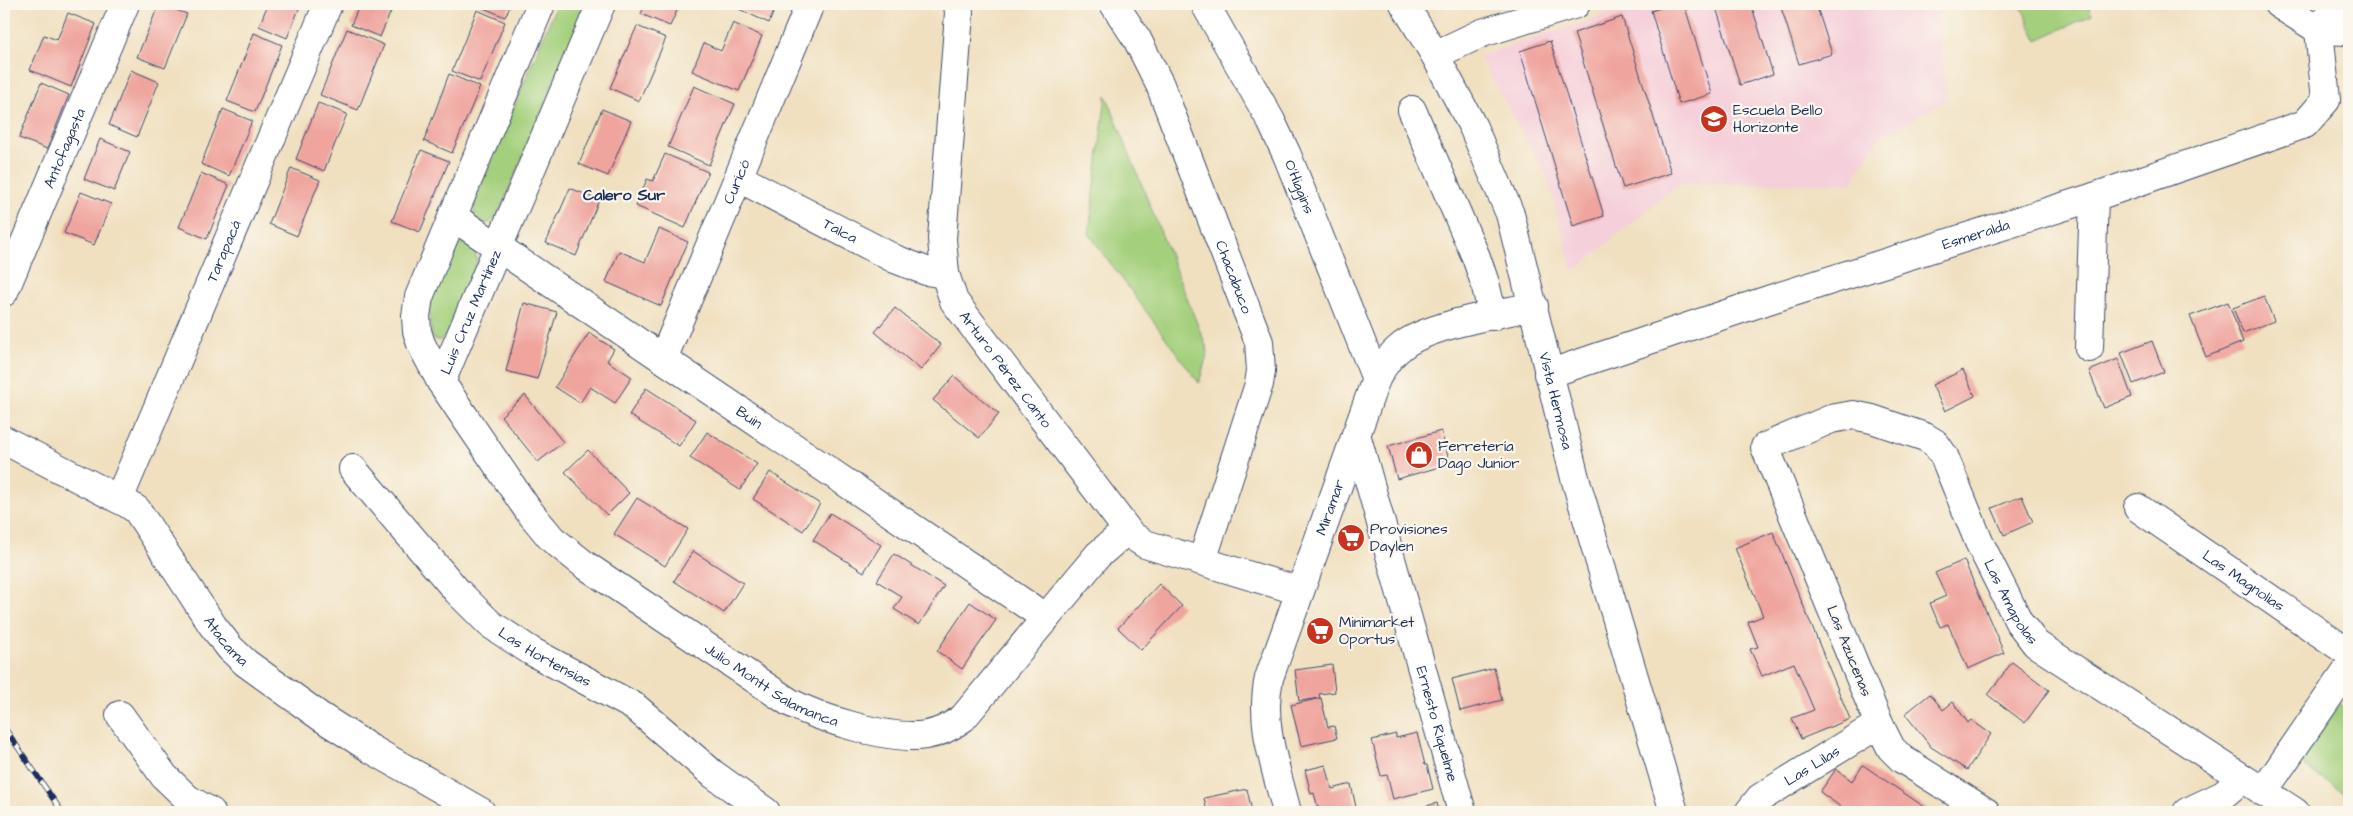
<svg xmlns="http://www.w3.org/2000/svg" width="2353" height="816" viewBox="0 0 2353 816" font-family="'Architects Daughter',sans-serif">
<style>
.built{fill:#f5cfda}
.green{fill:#a4d07d;stroke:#60806e}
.building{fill:#efa49e}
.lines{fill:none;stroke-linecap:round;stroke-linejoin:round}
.street-casing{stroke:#3b4a6d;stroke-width:30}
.secondary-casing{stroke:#3b4a6d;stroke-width:30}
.street{stroke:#fff;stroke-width:28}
.secondary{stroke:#fff;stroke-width:28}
.rail-casing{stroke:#1b2f5e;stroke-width:5.5}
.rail{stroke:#fbf7ec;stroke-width:4;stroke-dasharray:11;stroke-linecap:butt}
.labels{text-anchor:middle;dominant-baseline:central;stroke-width:4.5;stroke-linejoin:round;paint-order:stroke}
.poi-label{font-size:15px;fill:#1b2f5e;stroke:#fbf7ec;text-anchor:start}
.street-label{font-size:15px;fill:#1b2f5e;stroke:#fbf7ec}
.neighbourhood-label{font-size:16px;font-weight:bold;fill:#1b2f5e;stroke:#fbf7ec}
</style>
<rect width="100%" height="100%" fill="#fbf7ec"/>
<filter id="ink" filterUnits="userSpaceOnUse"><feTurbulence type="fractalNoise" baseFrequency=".02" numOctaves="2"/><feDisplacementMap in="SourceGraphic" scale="10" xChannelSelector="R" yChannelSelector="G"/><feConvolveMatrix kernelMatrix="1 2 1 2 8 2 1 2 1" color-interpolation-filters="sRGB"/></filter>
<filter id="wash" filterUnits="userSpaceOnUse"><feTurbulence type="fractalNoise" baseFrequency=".0096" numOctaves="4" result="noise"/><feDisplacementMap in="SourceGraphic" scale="20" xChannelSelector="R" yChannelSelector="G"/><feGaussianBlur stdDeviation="1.12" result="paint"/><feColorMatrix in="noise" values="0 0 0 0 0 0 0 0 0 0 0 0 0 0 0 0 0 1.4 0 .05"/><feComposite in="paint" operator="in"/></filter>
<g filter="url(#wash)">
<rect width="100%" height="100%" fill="#f0e0c0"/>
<!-- built -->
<path class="built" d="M1639,4H1937L1947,100L1879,138L1851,183L1679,184L1573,272L1547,176L1479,56Z"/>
<!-- green -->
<path class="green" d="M557,4H586L499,213L491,222L485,224L474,217L475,201Z
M2020,4H2087L2092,15L2037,40Z
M1106,95L1208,351L1199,383L1089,234Z
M463,243L468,244L475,250L477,264L448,333L441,340H436L432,337L428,307L455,246Z
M2340,704L2349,710V797L2300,763Z"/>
<g id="blocks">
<!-- building -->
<path class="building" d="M159,4L187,14L165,68L137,57Z
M268,4H301L287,38L259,26Z
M360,4H394L380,37L351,25Z
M478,4H511L505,17L477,5Z
M645,4H680L670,26L641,14Z
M728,4H777L769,23Z
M1673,4H1684L1712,94L1679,104L1651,11Z
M1715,4H1751L1773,74L1740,85Z
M1780,4H1816L1832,54L1799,64Z
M477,10L505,22L480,82L452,71Z
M68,13L96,24L71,87L30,70L44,35L57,40Z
M1622,17L1671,173L1623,188L1574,33Z
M733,23L762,36L739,91L692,71L704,43L721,51Z
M637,26L666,38L639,101L610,88Z
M347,29L384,45L358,110L320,95Z
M254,33L282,45L255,112L227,101Z
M1550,41L1604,216L1573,226L1520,51Z
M131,70L159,82L137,137L109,125Z
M449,74L480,87L452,153L424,141Z
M41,83L69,95L47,149L19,138Z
M694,86L735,104L709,165L668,147Z
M318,103L347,114L324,171L296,159Z
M223,109L252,121L229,176L201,164Z
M602,109L631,121L608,176L579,164Z
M100,139L130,152L114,191L84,179Z
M421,150L449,161L420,232L392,221Z
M665,154L708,172L685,228L636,206L647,179L653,181Z
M291,168L320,180L297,236L269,224Z
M201,173L229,185L207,239L179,227Z
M570,188L599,200L576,256L546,243Z
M81,192L111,204L94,245L64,233Z
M659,229L688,242L661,306L606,282L619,251L645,262Z
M2264,296L2274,321L2243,333L2233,308Z
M2228,302L2243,342L2206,357L2190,316Z
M524,303L557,312L537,379L506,371Z
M895,308L941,345L921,370L875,332Z
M589,333L614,349L607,361L632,377L615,403L590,387L580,403L555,387Z
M2152,341L2164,372L2133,384L2121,353Z
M2118,359L2132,397L2104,408L2089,371Z
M1963,370L1975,396L1945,411L1932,385Z
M954,376L999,414L979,438L933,400Z
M646,388L696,420L679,446L629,415Z
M525,395L563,442L538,462L501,416Z
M1441,431L1450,464L1397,479L1388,446Z
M707,432L757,464L740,490L690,458Z
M588,450L629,493L607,515L565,472Z
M770,472L820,504L803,531L753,499Z
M2022,496L2033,522L2004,535L1992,508Z
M637,498L688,529L665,566L614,534Z
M830,513L881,545L864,572L813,540Z
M1773,532L1850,719L1801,739L1792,718L1814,710L1794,663L1762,676L1750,649L1758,647L1748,622L1763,616L1735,548Z
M693,551L743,583L724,613L674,581Z
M894,554L944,586L919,625L894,609L902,597L877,581Z
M1964,560L2004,653L1968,669L1948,624L1940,627L1930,603L1946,596L1935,573Z
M1159,584L1182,606L1141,650L1118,628Z
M970,602L996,620L962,669L937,651Z
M2012,662L2049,690L2025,723L1988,695Z
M1332,665L1335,692L1319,694L1320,698L1299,701L1295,670Z
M1494,668L1502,700L1460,711L1452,679Z
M1930,694L1943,710L1953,702L1968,723L1971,720L1991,734L1967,770L1931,747L1905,714Z
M1321,698L1328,727L1334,726L1337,738L1301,746L1291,705Z
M1417,733L1425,765H1427L1433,789L1393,799L1387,775L1381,776L1372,740L1396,734V738Z
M1326,765L1332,789L1351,784L1357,812H1319L1314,793L1311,794L1305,770Z
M1863,765L1892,785L1932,812H1848L1820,792L1836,769L1852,781Z
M1247,789L1252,812H1207L1204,798Z
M1437,803L1439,812H1405Z"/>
</g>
</g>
<g filter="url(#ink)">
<use href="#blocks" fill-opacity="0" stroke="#3b4a6d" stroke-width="1"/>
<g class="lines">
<!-- street casing -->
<g class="street-casing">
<g id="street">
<path id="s1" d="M541,4L419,297L416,316L417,331L421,344L441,382L528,510L552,539L585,565L789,702C821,719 891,741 926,735C940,733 952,726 963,718L1098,555L1126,531"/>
<path id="s2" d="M958,4L959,13L942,239L945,274L954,301L1131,535L1145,544L1300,591"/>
<path id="s3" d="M1114,4L1137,39L1160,85L1259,342L1261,371L1259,384L1202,561"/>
<path id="s4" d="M1205,4L1271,121L1287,155L1376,379"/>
<path d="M2278,4L2319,30"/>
<path d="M2319,30L2337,4"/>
<path d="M2319,30L2349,31"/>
<path d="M1435,55L1482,33L1576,4"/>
<path d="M1412,110L1476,257L1485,283L1493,316"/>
<path id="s5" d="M739,178L895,259L926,271L945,274"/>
<path id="s6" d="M452,216L1046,618"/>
<path id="s7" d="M4,292L125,4"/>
<path d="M2089,348L2094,197"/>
<path id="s8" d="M663,359L810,4"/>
<path id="s9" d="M1548,374L1771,299L2094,197L2305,124L2326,100L2319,30"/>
<path id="s10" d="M441,382L601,4"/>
<path id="s11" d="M1356,434L1462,812"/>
<path id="s12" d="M4,440L128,504L137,510L213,626L230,648L246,663L321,717L371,749L481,812"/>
<path id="s13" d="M353,469L457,591L490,624L531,651L635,707L713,774L766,812"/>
<path id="s14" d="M119,499L328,4"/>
<path id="s15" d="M2138,508L2349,653"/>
<path d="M120,715L164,776L188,799L211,812"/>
<path d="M2263,792L2349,667"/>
<path id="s16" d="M1287,812C1276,768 1259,724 1269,678L1376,379C1382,367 1390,355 1402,346C1428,325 1499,314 1534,306"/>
<path id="s17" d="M1749,812L1760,798L1879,724"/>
<path id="s18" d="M1986,812L1902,759L1891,748L1879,724L1765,447L1831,419L1853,415L1872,419L1925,437L1935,443L1944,456L1979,542L2019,622L2036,644L2295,812"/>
<path d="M2187,812L2223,795L2242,779"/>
</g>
</g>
<!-- secondary casing -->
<g class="secondary-casing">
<g id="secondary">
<path id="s19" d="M1404,4L1435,55L1473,127L1510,214L1575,478L1674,812"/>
</g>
</g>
<!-- street -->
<use href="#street" class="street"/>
<!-- secondary -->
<use href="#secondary" class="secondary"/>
<!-- rail casing -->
<g class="rail-casing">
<path id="rail" d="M4,727L62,812"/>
</g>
<!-- rail -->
<use href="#rail" class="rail"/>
</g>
</g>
<!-- icons -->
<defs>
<g id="school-disc" transform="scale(1.4375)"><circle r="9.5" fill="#c8321e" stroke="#fbf7ec"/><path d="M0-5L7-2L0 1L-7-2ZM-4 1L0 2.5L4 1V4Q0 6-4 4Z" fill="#fff"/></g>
<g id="shop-disc" transform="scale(1.4375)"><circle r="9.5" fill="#c8321e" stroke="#fbf7ec"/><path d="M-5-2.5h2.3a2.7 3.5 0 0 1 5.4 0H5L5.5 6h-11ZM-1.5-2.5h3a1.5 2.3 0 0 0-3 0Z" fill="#fff"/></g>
<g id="supermarket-disc" transform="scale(1.4375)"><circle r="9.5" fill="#c8321e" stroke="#fbf7ec"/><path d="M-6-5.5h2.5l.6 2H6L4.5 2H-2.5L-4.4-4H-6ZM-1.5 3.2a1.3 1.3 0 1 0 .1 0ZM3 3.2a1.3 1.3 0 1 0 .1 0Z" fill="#fff"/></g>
</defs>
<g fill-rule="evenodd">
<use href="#school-disc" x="1714" y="119"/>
<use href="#shop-disc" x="1419" y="455"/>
<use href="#supermarket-disc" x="1351" y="538"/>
<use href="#supermarket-disc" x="1320" y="631"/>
</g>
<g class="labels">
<!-- poi labels -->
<g class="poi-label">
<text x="1733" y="110">Escuela Bello<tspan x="1733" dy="17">Horizonte</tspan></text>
<text x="1438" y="446">Ferretería<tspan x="1438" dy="17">Dago Junior</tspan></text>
<text x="1370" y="529">Provisiones<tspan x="1370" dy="17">Daylen</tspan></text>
<text x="1339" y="622">Minimarket<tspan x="1339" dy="17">Oportus</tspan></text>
</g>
<!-- street labels -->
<g class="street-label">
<text stroke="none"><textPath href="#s7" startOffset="156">Antofagasta</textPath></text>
<text stroke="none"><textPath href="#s8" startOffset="192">Curicó</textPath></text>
<text stroke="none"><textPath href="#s4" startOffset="206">O'Higgins</textPath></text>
<text stroke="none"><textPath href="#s5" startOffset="114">Talca</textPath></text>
<text stroke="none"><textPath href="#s9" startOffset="450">Esmeralda</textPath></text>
<text stroke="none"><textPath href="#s14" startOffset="269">Tarapacá</textPath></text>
<text stroke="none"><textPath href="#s3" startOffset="299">Chacabuco</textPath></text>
<text stroke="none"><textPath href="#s10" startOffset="76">Luis Cruz Martínez</textPath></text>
<text stroke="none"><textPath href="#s2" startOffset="385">Arturo Pérez Canto</textPath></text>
<text stroke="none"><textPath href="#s19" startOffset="428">Vista Hermosa</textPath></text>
<text stroke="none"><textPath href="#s6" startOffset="359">Buin</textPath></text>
<text stroke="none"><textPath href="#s16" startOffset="318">Miramar</textPath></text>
<text stroke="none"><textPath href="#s15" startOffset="128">Las Magnolias</textPath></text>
<text stroke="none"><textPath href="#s18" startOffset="799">Las Amapolas</textPath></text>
<text stroke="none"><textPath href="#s12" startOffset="309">Atacama</textPath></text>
<text transform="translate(1849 651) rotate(68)">Las Azucenas</text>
<text stroke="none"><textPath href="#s13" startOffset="271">Las Hortensias</textPath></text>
<text stroke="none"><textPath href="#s1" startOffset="865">Julio Montt Salamanca</textPath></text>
<text stroke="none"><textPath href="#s11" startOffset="301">Ernesto Riquelme</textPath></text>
<text stroke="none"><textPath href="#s17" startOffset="79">Las Lilas</textPath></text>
</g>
<!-- neighbourhood labels -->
<g class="neighbourhood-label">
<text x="624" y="195">Calero Sur</text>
</g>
</g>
<!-- margin -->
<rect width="2353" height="816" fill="none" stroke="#fbf7ec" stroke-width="20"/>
</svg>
